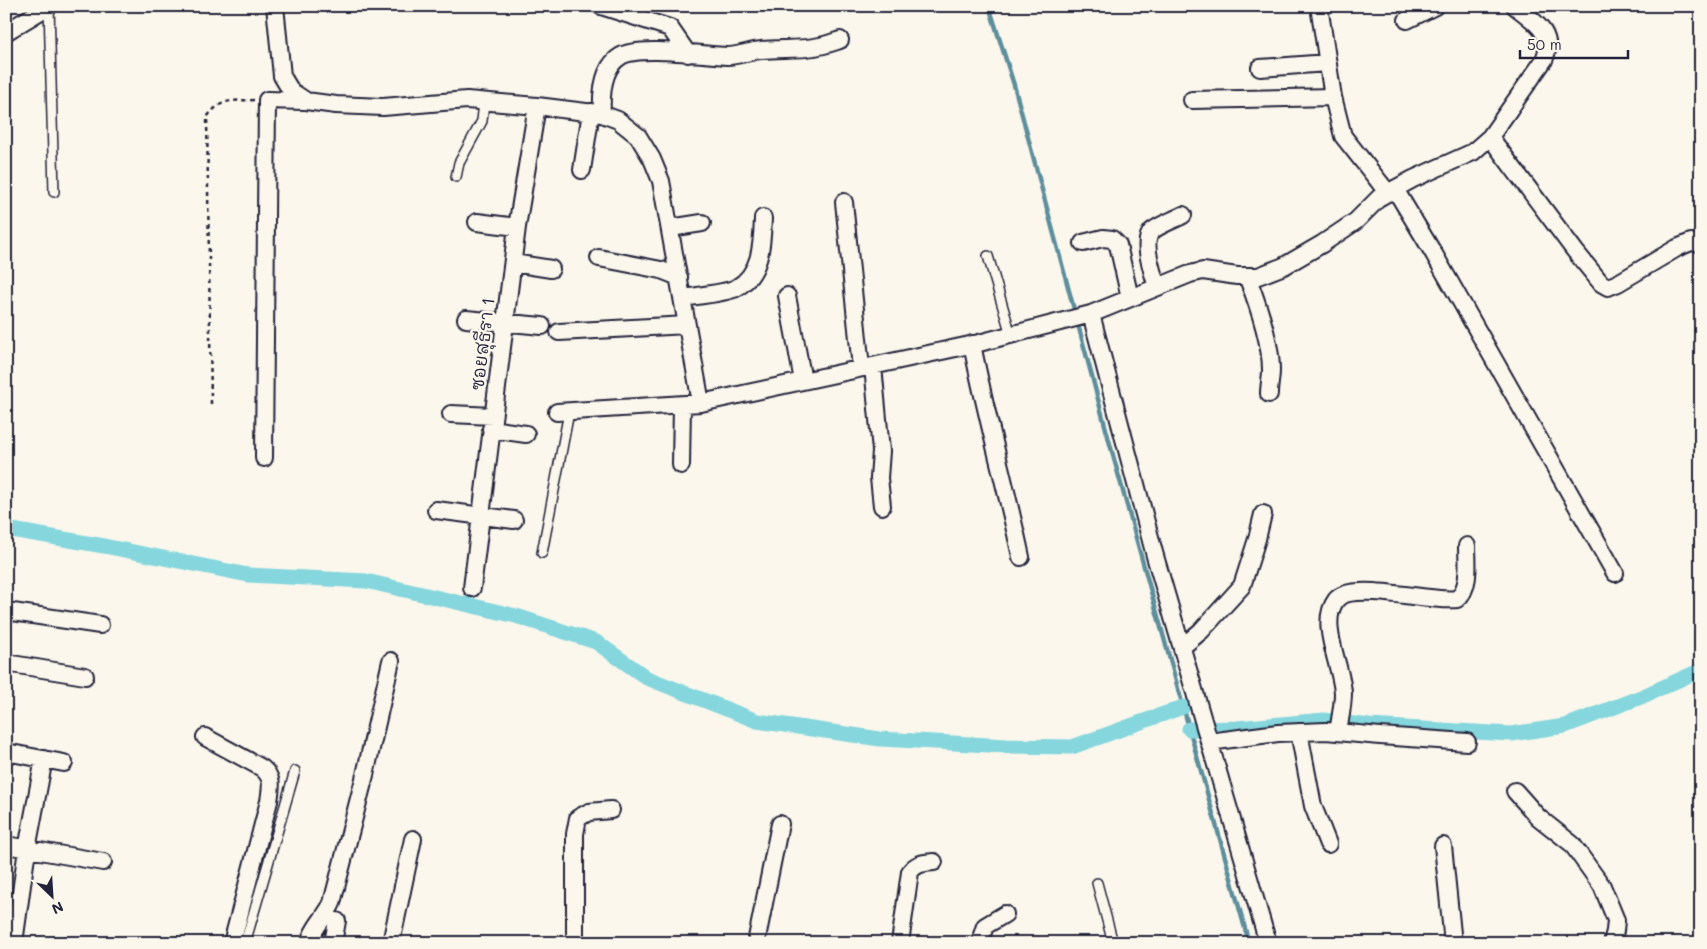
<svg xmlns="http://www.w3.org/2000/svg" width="1707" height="949" viewBox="0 0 1707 949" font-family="Mali,'Playpen Sans Thai',sans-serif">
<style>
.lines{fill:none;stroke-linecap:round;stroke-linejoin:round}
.stream{stroke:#5d8e9c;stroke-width:4.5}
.canal{stroke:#85d6dd;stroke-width:15}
.service-casing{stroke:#22223b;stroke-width:12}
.minor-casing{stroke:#22223b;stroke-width:20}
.path{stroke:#22223b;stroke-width:2.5;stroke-dasharray:4 4;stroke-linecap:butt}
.service{stroke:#fbf7ec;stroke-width:9}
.minor{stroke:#fbf7ec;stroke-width:16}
.labels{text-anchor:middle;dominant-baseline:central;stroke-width:5;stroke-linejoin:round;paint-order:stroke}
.street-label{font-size:18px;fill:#22223b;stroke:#fbf7ec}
</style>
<rect width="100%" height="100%" fill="#fbf7ec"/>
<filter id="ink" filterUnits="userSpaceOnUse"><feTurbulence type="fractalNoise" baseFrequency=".02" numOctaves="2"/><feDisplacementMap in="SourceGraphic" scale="10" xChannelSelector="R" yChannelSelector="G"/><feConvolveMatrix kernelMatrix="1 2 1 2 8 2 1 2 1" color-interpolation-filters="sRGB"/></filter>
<g filter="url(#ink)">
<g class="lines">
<!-- stream -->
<path class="stream" d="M989,6L1014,85L1114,459L1249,943"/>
<!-- canal -->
<path class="canal" d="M6,529L104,546L248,575L366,581L516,616L596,642L647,678L757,721L880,739L1007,746L1072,747L1183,707
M1189,729L1237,728L1324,720L1369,726L1511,734L1565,726L1641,697L1701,670"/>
<!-- service casing -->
<g class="service-casing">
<path id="service" d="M49,6L54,192
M456,177L459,163L482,121L484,102
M988,256L1011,335
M542,553L569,412
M1097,883L1113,943
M245,943L295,771"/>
</g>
<!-- minor casing -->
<g class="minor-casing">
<path id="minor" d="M275,6L282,76L291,91L306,101L336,105L383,107L467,100L537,106L602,114L618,120L638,136L652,159L661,181L701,403
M601,6L670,28L688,54
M1319,6L1333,97L1343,136L1388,193
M1407,20L1435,6
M6,32L49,6
M1260,68L1327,63
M1192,100L1333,97
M602,114C601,95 602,67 621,56C639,45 703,55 727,56C738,56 750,51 761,50C778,48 797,50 814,47C823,46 831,43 840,40
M1490,137L1575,251L1601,283L1608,287L1618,283L1677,248L1691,242L1701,244
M582,170L591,112
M1395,189L1434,254L1615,573
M844,202L861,368
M477,222L517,227
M670,228L702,223
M1083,243L1103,238L1112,239L1118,245L1130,298
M599,258L661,270L679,277
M513,263L551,269
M1247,276C1257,302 1271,342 1271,370C1271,378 1269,386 1269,394
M1157,287C1153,273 1141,242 1152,231C1161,224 1174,220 1183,215
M787,296L803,381
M683,298C695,296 727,293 736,288C762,274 762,242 763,218
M1091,314L1155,556L1268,943
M466,319L542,326
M559,332L687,325
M972,344C986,416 1006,486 1021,557
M873,366L881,451L879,478L882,506
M557,412L701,403L979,343L1091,314L1190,274L1203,271L1237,276H1258L1284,266L1322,244L1356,221L1380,197L1413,179L1473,152L1490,137L1544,60C1556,33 1533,21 1515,6
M451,414L493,416
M491,429L526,434
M264,458L267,100L304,101
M681,465L682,405
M436,510L514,520
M472,588L517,227L537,106
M6,611L100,625
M1182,647L1201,631L1242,586L1257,539L1263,514
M6,663L85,676
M1299,732L1313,806L1328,844
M1338,732C1340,719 1343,706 1343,693C1342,666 1318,624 1336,600C1351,580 1431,603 1457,599C1471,587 1467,562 1467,546
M205,737L262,768C274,778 271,787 269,801L232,943
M1209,742L1278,733L1326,731L1380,736L1467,742
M6,752L64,763
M1515,791L1538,817L1572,844L1602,886L1616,920L1615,931L1612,943
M6,845L103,862
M1443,846L1453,943
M14,943L27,849L44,759
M309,943C313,927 326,917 332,903L365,775L391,661
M333,943L337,921
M391,943L413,839
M575,943V834L578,818L589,812L611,810
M756,943L780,824
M900,943L910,872C916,863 924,863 934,862
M982,943V935L985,926L1005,914"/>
</g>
<!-- path -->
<path class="path" d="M211,404L207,117C222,98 230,101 254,100"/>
<!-- service -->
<use href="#service" class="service"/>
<!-- minor -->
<use href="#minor" class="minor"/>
</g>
</g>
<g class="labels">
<!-- street labels -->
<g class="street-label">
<text transform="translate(482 344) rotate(-83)">ซอยสุธีรา 1</text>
</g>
</g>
<!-- margin -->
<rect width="1707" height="949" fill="none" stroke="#fbf7ec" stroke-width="25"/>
<rect x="12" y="12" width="1682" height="924" fill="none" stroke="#22223b" stroke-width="2" filter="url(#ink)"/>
<!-- north arrow -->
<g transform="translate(52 896) rotate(155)" stroke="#fbf7ec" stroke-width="4" paint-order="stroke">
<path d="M0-4L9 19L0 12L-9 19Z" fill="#22223b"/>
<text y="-8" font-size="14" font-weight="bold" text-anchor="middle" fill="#22223b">N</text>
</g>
<!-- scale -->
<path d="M1520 50v8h108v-8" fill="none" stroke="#22223b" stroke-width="2.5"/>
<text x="1527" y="50" font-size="15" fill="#22223b" stroke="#fbf7ec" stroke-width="4" paint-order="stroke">50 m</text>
</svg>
